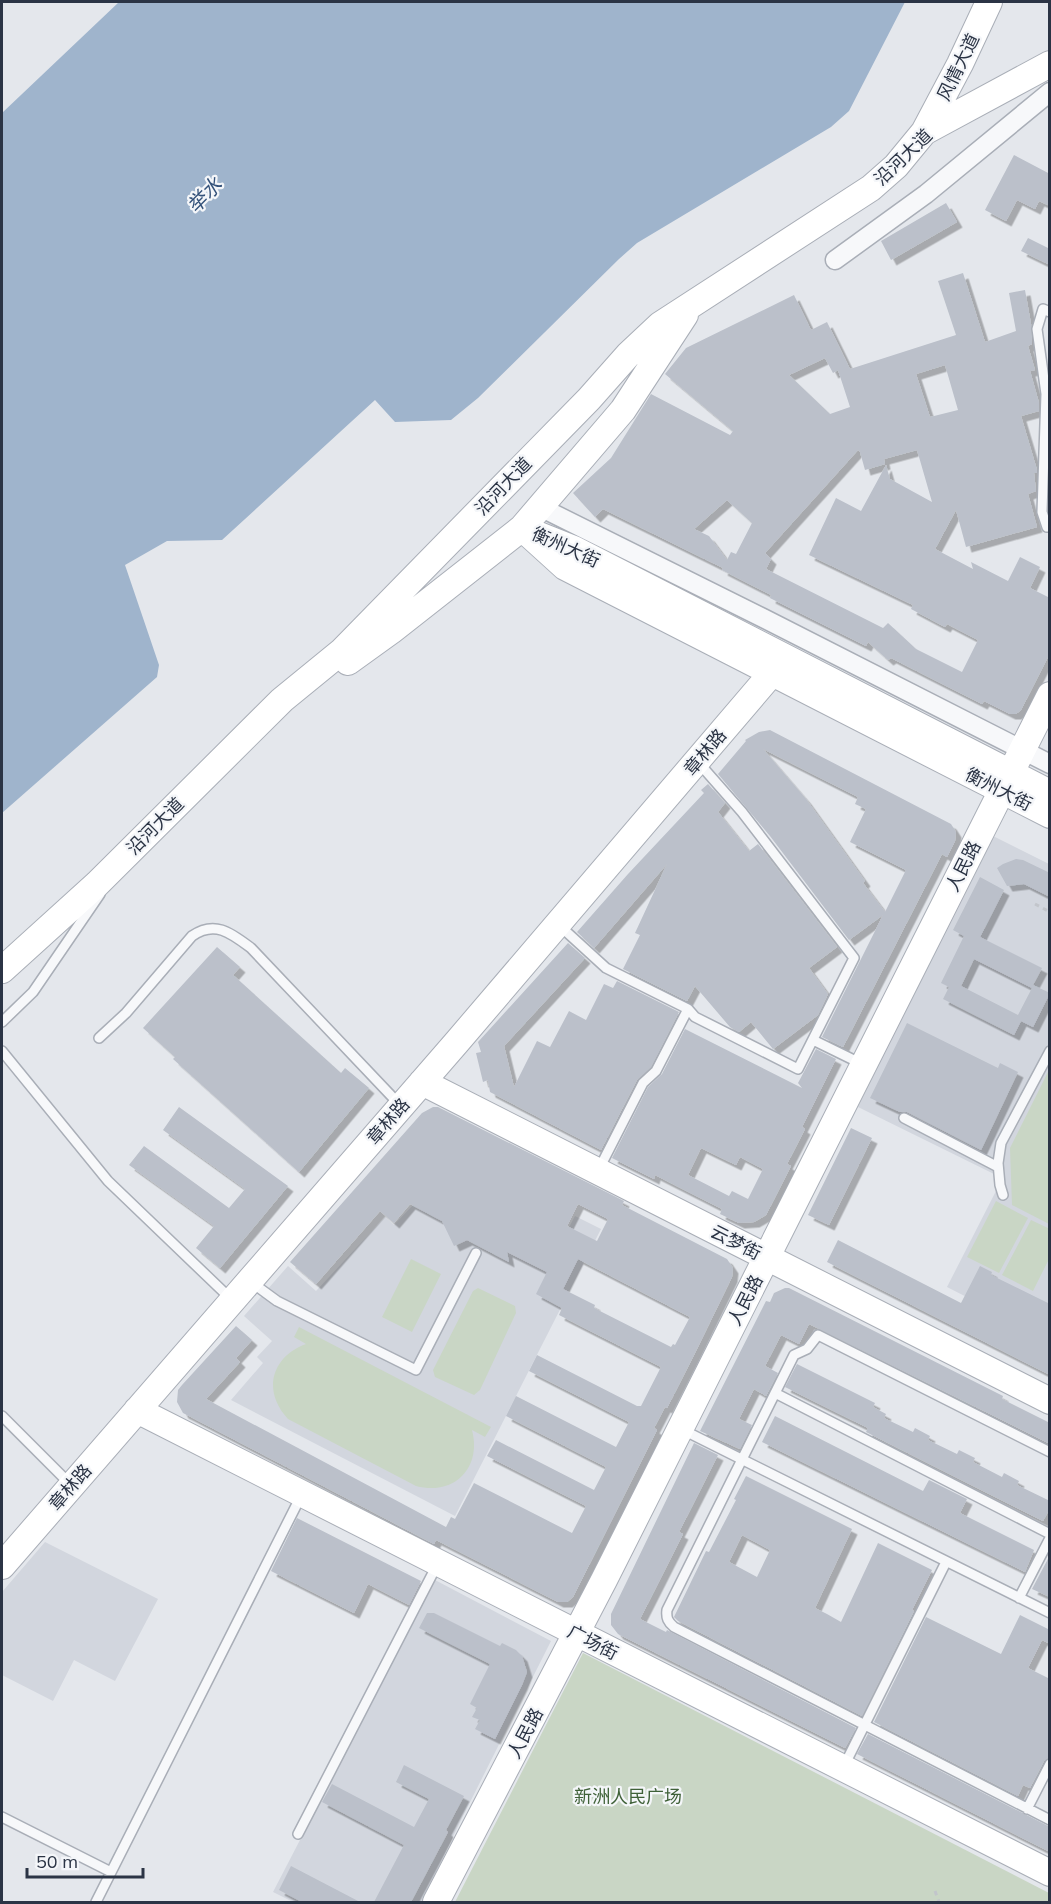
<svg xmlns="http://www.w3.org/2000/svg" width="1051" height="1904" viewBox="0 0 1051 1904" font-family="Mulish,'Noto Sans SC',sans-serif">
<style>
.built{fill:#d2d6de}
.green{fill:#c9d6c5}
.water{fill:#9fb4cc}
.building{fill:#bbc0ca;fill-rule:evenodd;filter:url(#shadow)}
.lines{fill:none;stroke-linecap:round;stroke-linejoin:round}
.lane-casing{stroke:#a9aeb7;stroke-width:12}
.street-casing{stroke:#a9aeb7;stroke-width:21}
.secondary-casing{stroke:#a9aeb7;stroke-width:28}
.path{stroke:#c2c5cb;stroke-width:3;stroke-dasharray:4.5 4.5;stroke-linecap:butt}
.lane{stroke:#f7f8fa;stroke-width:9}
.street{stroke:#f7f8fa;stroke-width:18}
.secondary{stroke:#fff;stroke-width:26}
.labels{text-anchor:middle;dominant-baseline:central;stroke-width:4.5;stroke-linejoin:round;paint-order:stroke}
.street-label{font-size:18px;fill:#2b3445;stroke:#f4f6f9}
.park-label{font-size:18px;fill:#3f6138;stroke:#f4f6f9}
.water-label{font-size:20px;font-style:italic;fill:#34527a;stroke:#f4f6f9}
</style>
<defs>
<filter id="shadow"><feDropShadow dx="5.5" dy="5.5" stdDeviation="0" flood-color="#0004"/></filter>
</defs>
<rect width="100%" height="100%" fill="#e4e7ec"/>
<!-- built -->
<path class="built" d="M991,835L1049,864V1339L947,1287L996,1191L994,1174L858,1107Z
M434,1183L559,1246L575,1216L601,1229L455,1516L231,1400L263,1363L257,1357L272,1341L244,1316L288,1266L316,1291L385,1217L394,1225Z
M45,1542L158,1599L115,1681L74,1660L53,1701L2,1675V1592Z
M435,1580L551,1641L461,1820L422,1902H293L273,1892Z"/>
<!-- green -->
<path class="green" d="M1049,1070V1224L1012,1205L1010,1148Z
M996,1201L1028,1218L999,1273L967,1257Z
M1031,1220L1050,1229L1049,1259L1033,1291L1002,1275Z
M411,1259L441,1274L412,1332L382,1317Z
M478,1288L515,1306L516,1313L480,1390L474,1395L435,1377L433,1370L473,1291Z
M299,1327L491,1427L485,1437L472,1430C482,1468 454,1496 416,1486L288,1419C262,1391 271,1357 306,1344L294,1337Z
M583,1653L1049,1893V1902H455Z"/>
<!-- water -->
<path class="water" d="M119,2H905L849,111L831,127L637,243L619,259L478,398L451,420L395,422L375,400L222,540L167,541L125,565L159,665L157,677L2,813V113Z"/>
<!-- building -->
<path class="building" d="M1014,155L1050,174V206L1039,201L1035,209L1017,200L1006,221L985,210Z
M946,203L957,222L891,260L881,241Z
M1028,238L1050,249V265L1021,251Z
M963,273L985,342L1016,331L1009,293L1025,290L1031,324L1032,344L1028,346L1035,370L1030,371L1039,403V411L1021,416L1037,470V473H1034L1036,491L1028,494L1037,527L966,547L956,510L935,549L973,569L971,562L1008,581L1020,557L1040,567L1030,588L1050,598V653L1021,710L1016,714H1010L984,701L982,704L891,658L888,660L868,642L866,646L770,598L771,595L722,570L723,568L603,509L595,517L573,493L611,458L651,394L730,435L733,431L665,374L686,348L794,295L811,330L827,322L850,369L956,335L938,281ZM825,358L833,373L838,370L850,407L830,414L789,375ZM945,365L958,410L930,417L916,374ZM858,450L860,452L865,470L885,464L884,459L917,450L932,502L890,479L886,465L861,511L836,498L809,555L913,605L911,609L945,627L947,624L978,640L962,672L916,649L888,623L883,628L766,569L771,559L765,553ZM727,500L752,523L736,554L731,552L727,560L709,536L694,529Z
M770,730L951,824L956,832L955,841L947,857L942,854L843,1047L822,1037L883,915L849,940L770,836L718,774L746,741L745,740L759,732ZM763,749L858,797L855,804L866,809L850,842L906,870L885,912L863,883L865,881L806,799Z
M708,784L725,803L718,812L749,851L758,844L837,947L809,968L828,994L818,1015L773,1049L751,1022L739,1032L730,1027L695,986L687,1001L623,969L640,935L635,933L667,864L594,948L577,932L628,874L704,793L701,790Z
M1016,859L1023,860L1050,873V897L1024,884L1007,886L997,868L1003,864Z
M980,877L1004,890L980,937L1042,968L1033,985L1050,993L1033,1027L1021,1021L1014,1035L943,999L949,987L941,983L964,936L953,930ZM974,959L1032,988L1018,1015L961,986Z
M568,943L585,958L504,1046L514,1087L537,1041L550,1047L569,1011L586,1020L604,984L613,988L617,981L679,1012L651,1067L637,1080L601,1150L490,1092L488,1080L483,1082L476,1053L481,1052L478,1042Z
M217,947L240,967L233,975L341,1073L345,1068L369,1088L299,1172L173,1059L175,1057L143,1028Z
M907,1023L998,1068L1000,1063L1018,1072L981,1150L907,1112H900L870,1098Z
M685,1029L802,1088L798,1083L816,1049L836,1059L802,1127L805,1129L787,1164L791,1166L766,1215L754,1222L739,1223L720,1214L722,1209L655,1175L654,1179L612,1158L648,1087L662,1074ZM701,1148L736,1165L740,1157L763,1169L748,1199L732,1191L729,1196L688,1175Z
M179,1107L288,1186L220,1268L196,1248L214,1226L129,1165L144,1146L229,1208L245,1189L163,1130Z
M433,1107H438L624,1201L622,1205L727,1259L733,1268L732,1277L694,1355L667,1408L665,1407L654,1428L657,1430L573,1597L567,1602H558L436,1540L434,1544L432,1543L189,1416L183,1413L177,1402L178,1390L182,1385L236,1326L252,1340L236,1358L240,1362L206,1399L446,1527L451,1517L455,1519L474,1483L572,1533L586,1506L487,1456L496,1440L594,1490L606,1467L506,1416L516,1396L616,1447L629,1422L529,1371L537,1355L637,1406H641L661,1367L559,1315L562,1308L536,1294L547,1272L507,1252L509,1262L467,1240L454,1246L442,1221L410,1204L394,1223L380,1211L316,1284L290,1262L422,1113ZM578,1204L608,1219L597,1241L567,1226ZM578,1259L690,1317L675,1345L673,1344L671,1347L594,1308L595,1305L563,1289Z
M851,1128L872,1138L829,1225L808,1215Z
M838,1240L961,1303L980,1266L992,1272L991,1275L1050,1304V1375L827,1262Z
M785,1288H789L1003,1396L1002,1399L1050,1423V1444L809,1324L799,1344L781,1335L765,1366L778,1373L766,1396L754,1389L739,1419L752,1425L740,1449L700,1431L766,1301L770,1302L774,1293Z
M797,1364L875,1403L873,1407L886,1414L884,1418L913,1432L915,1428L930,1436L928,1440L957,1454L959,1450L975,1458L973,1462L1002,1477L1004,1473L1019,1481L1017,1485L1050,1501V1508L1043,1521L866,1432L868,1428L785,1387Z
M775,1416L923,1491L929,1480L967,1499L960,1513L1034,1550L1025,1572L762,1442Z
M694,1443L718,1455L679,1532L683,1534L640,1619L666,1632L667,1630L856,1728L845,1748L618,1634L611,1625V1614Z
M746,1476L852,1529L815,1608L827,1614L841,1622L878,1543L932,1570L912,1610L914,1611L862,1716L678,1621L674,1617L706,1551L709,1552L736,1500L734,1499ZM742,1535L770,1550L757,1577L729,1562Z
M297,1518L421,1581L409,1605L368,1584L354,1613L271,1571Z
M1050,1555V1597L1032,1589Z
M427,1613H434L500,1646L502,1643L516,1650L522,1656L527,1672L522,1685L495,1739L475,1729L480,1720L472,1717L477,1708L470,1704L490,1664L419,1628Z
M1020,1615L1050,1630V1644L1042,1640L1028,1668L1050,1679V1757L1044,1761L1030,1788L1023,1785L1018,1796L874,1722L926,1617L1001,1654Z
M868,1734L1050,1827V1852L857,1754Z
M404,1765L464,1796L446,1830L448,1832L411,1902H374L404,1845L322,1802L332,1784L414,1827L429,1799L396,1782Z
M291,1866L360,1902H302L279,1890Z"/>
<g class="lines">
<!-- lane casing -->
<g class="lane-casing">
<path id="lane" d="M1050,312L1043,309L1037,329L1046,394L1042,512L1047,527H1050
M560,926L606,968L688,1009L656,1071L643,1083L599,1169
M688,1009L695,1017L798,1069L854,958L742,812L698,762
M2,1022L33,992L100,894
M99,1038L126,1013L192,936C215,920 231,933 251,948L399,1104
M813,1040L862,1064
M2,1051L108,1181L232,1300
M904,1118L998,1167
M1003,1195L1000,1185L998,1163L1001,1143L1050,1051
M251,1282L277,1301L416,1370L476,1253
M775,1393L1050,1534
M2,1416L70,1484
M683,1430L1050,1613
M1050,1452L818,1335L807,1349L794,1355L667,1610C666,1618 668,1622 674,1627L1050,1820
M1019,1598L1050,1538
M844,1766L946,1562
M1027,1809L1050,1764
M2,1817L111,1872
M298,1834L437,1565
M96,1902L301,1496"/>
</g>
<!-- street casing -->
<g class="street-casing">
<path id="street" d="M835,260L926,194L1050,92
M540,507L763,618L1050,764"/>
</g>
<!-- secondary casing -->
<g class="secondary-casing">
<path id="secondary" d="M924,132L960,64L989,2
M522,528L565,567L1050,815
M539,535L574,549L1050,793
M348,662L391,631L522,528L623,410L685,315
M2,970L97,884L282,700L342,651L589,399L628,355L660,325L871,188L896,166L924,132L1050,64
M422,1082L1050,1401
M137,1410L1050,1873
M2,1566L457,1042L772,673
M436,1902L604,1580L1050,695"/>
</g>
<!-- path -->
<path class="path" d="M1035,904L1050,912
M935,1891L939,1902"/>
<!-- lane -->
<use href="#lane" class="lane"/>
<!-- street -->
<use href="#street" class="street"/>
<!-- secondary -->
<use href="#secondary" class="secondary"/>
</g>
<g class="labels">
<!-- street labels -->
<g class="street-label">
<text transform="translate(958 67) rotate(-64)">风情大道</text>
<text transform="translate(903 157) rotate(-44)">沿河大道</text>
<text transform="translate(503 486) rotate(-46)">沿河大道</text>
<text transform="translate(566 547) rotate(24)">衡州大街</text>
<text transform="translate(705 752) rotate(-50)">章林路</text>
<text transform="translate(999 789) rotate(27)">衡州大街</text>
<text transform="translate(155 826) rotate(-45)">沿河大道</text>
<text transform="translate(963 866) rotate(-63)">人民路</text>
<text transform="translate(388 1121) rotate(-49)">章林路</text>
<text transform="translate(736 1242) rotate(27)">云梦街</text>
<text transform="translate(745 1300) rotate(-63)">人民路</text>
<text transform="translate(70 1487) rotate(-49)">章林路</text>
<text transform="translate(593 1642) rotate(27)">广场街</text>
<text transform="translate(525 1733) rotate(-62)">人民路</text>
</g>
<!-- park labels -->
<g class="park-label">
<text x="628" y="1796">新洲人民广场</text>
</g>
<!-- water labels -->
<g class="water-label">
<text transform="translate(204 195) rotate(-45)">举水</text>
</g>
</g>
<!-- border -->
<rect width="1051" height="1904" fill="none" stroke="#2b3445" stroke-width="6"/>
<!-- scale -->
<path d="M27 1868v9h116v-9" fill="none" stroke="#2b3445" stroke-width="3"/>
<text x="36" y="1868" font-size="18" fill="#2b3445" stroke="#f4f6f9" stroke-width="4.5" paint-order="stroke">50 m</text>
</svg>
